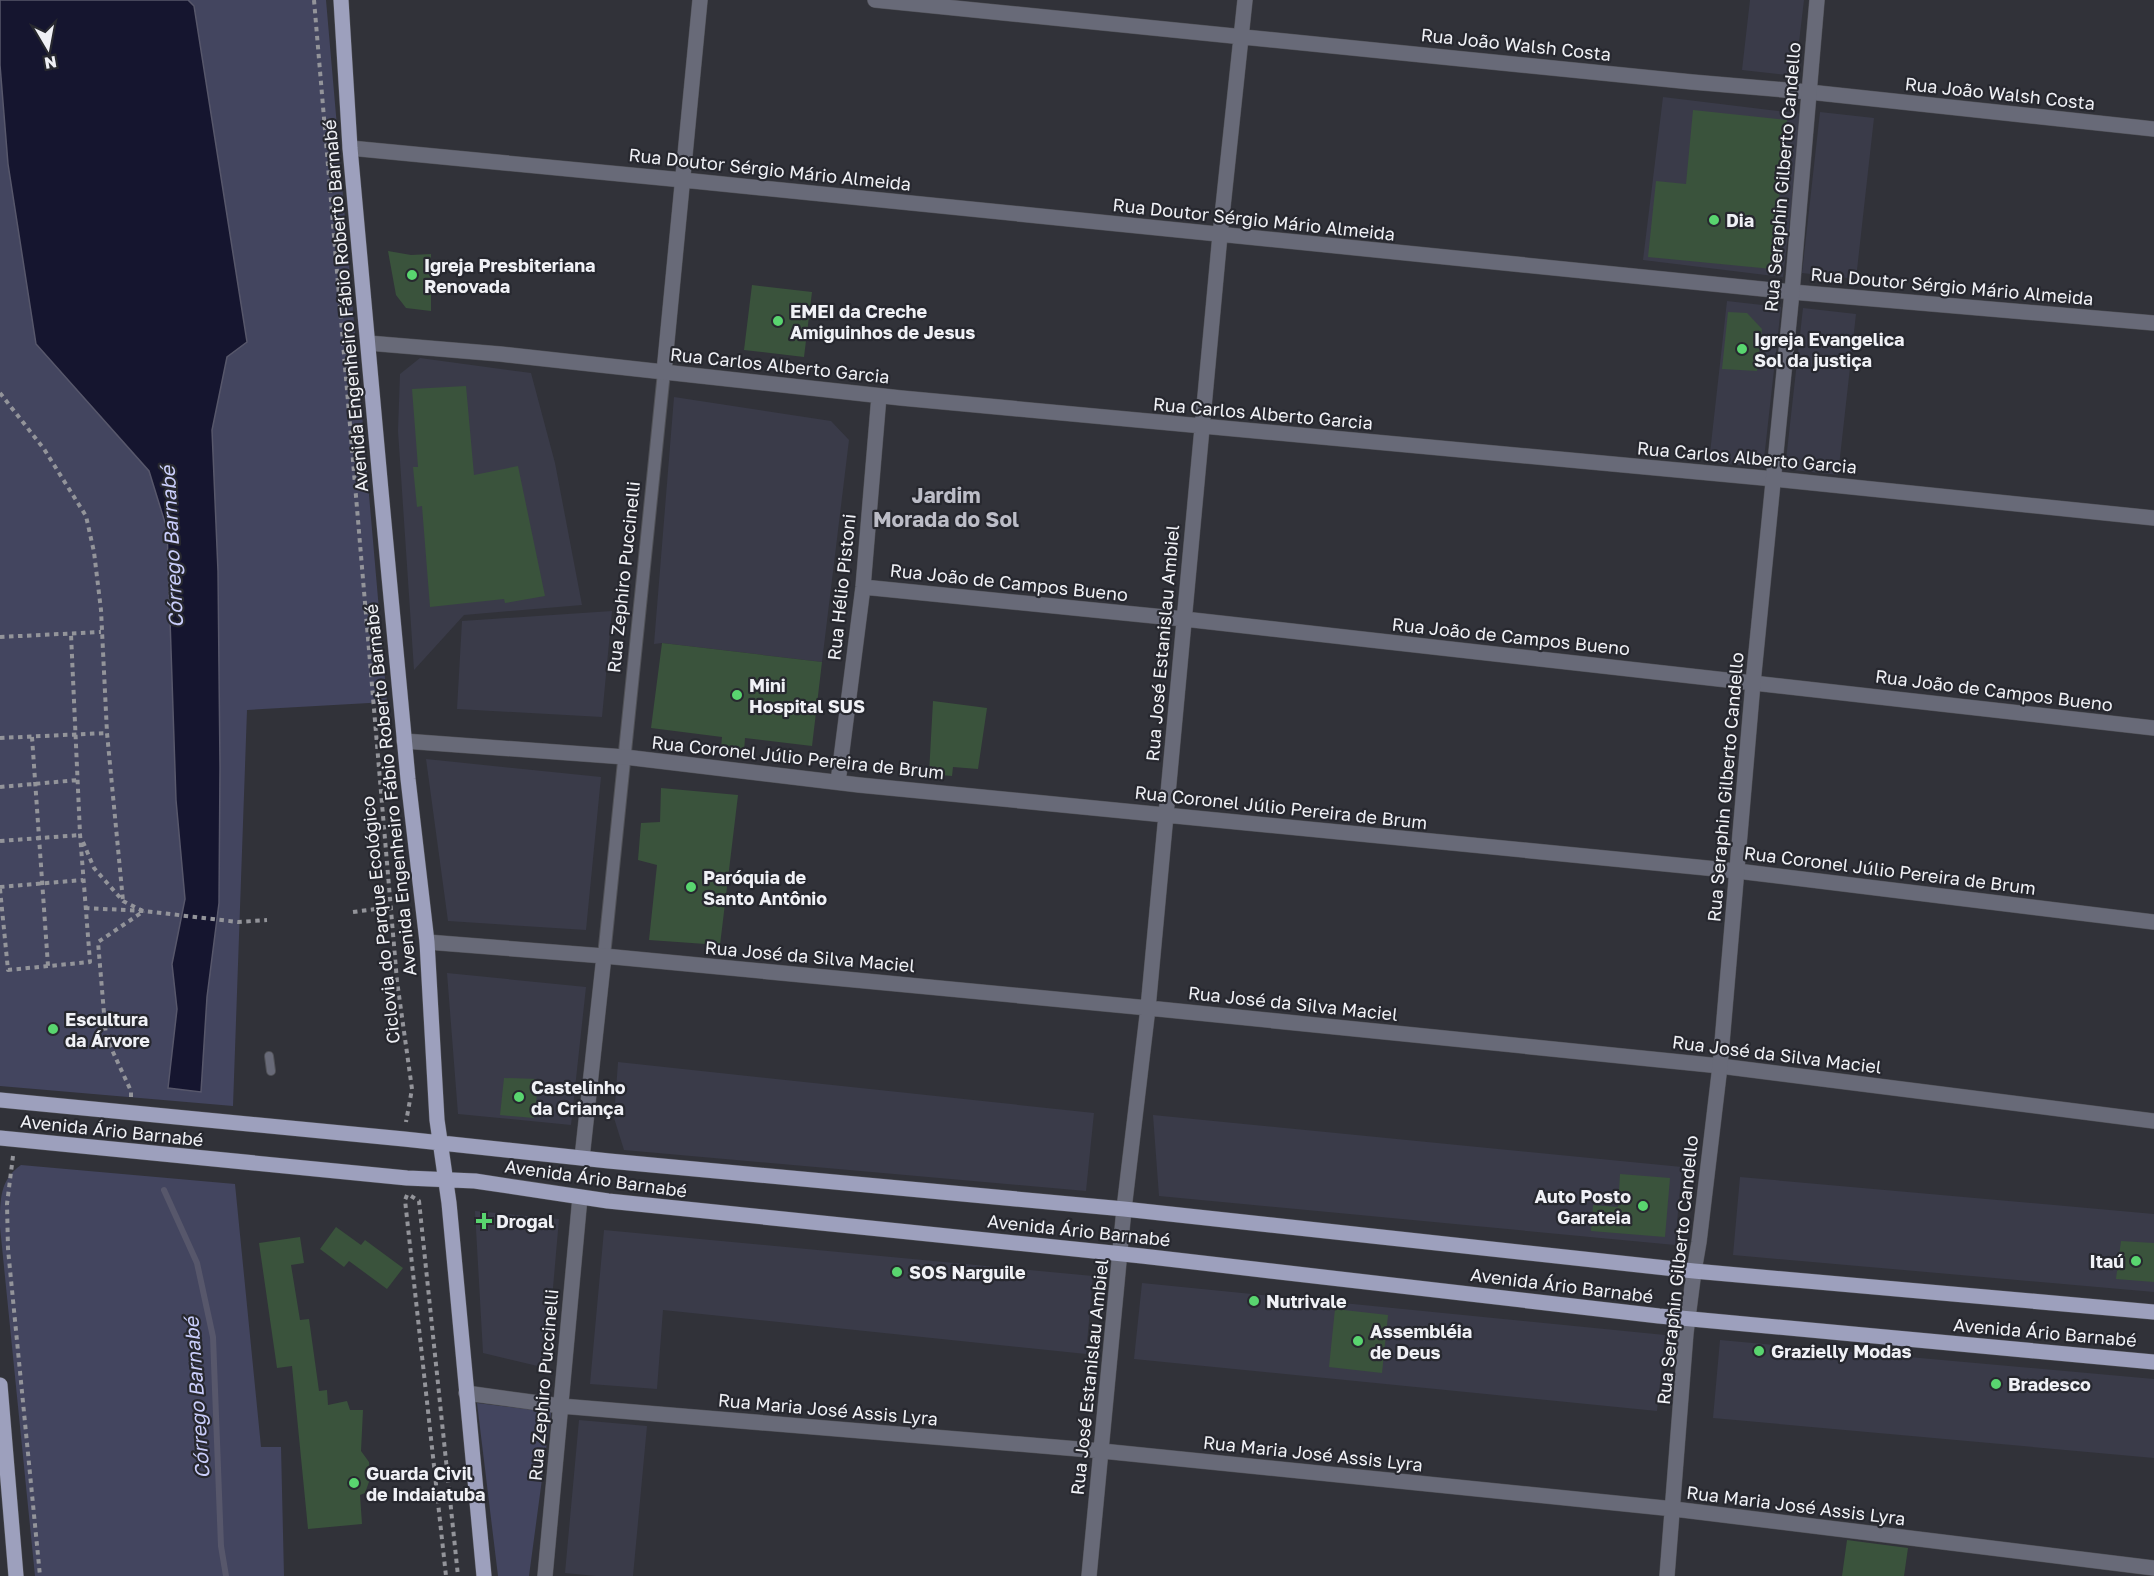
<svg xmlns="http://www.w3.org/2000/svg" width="2154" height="1576" viewBox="0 0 2154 1576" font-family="'Golos Text',sans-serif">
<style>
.built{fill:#3a3b49}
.green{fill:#43455f}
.water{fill:#15152f;stroke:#57576b;stroke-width:1.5}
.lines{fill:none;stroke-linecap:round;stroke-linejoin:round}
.stream{stroke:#57576b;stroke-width:6}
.building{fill:#3a533c}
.service-casing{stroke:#505157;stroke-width:10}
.pedestrian-casing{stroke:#505157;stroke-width:14}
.minor-casing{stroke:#505157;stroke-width:16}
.tertiary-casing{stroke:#505157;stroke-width:16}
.primary-casing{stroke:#505157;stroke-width:16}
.path{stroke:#93949a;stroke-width:4;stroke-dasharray:4.5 4.5;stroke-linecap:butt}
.service{stroke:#686a78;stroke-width:8}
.pedestrian{stroke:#686a78;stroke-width:12}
.minor{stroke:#686a78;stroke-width:15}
.tertiary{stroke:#686a78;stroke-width:15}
.primary{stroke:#9da0bd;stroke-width:15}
.poi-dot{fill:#59d56f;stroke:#27282f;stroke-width:2}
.labels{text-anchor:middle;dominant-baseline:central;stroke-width:4.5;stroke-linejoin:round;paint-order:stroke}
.street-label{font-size:18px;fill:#f0f1f6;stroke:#27282f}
.poi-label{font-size:18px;font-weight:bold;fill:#f0f1f6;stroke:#27282f;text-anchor:start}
.water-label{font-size:20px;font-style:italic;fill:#cacefb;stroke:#27282f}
.quarter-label{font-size:21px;font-weight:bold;fill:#bcbdc7;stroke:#27282f}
</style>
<rect width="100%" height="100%" fill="#313239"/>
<!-- built -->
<path class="built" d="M1750,0H1804L1795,76L1742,70Z
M1663,97L1803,114L1783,277L1643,260Z
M1820,112L1874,118L1856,279L1802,273Z
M1727,301L1781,307L1763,468L1709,462Z
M1803,308L1856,314L1838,475L1785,469Z
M420,358L531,373L555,463L582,605L464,615L414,670L398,431L400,374Z
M674,397L831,421L849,440L822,662L662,643L654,644Z
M612,611L602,717L457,709L462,621Z
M426,759L601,777L586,930L448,921Z
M447,973L586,987L571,1125L458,1114Z
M618,1062L1094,1113L1086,1191L624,1150L614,1118Z
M1153,1115L1682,1167L1675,1245L1159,1196Z
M1740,1177L2154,1214V1292L1733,1255Z
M475,1211L559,1219L546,1368L483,1353Z
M604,1230L1093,1276L1086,1354L663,1310L657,1389L590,1384Z
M1142,1283L1665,1335L1657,1411L1134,1359Z
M1720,1340L2154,1379V1458L1713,1418Z
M579,1420L647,1426L633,1576H596L565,1573Z"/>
<!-- green -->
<path class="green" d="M0,0H326L387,702L247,710L233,1106L0,1086Z
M21,1165L235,1184L261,1447H281L284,1576H35L0,1227C0,1198 0,1180 21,1165Z
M477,1403L551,1412L529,1576H498Z"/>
<!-- water -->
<path class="water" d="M0,0H188L194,6L247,342L227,357L212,430L218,571L220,767L219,903L207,997L201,1092L168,1088L177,1009L172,964L185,899L176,800L167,529L149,471L36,344L8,164L0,65Z"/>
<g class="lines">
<!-- stream -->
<path class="stream" d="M164,1190L197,1263L213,1337L221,1546L226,1576"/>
</g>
<!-- building -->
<path class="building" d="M1693,110L1787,120L1772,269L1648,257L1656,181L1686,184Z
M388,251L411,255L431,254V311L406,308L396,295Z
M752,285L812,292L804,357L744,350Z
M1728,312L1747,313L1762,329L1757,371L1722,369Z
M466,386L474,475L518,466L545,596L505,603L504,599L430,607L422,506L417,507L413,467H418L412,389Z
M662,643L822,662L812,746L745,738L744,751L721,748L722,737L651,728Z
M933,701L987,708L978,769L953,767L952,776L929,774Z
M661,788L738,795L720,945L649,940L657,865L638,860L641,823L660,822Z
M504,1078L539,1079L534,1118L500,1115Z
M1620,1174L1670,1178L1665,1237L1591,1231L1593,1205L1618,1207Z
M336,1227L361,1245L365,1240L403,1268L387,1289L349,1261L344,1267L320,1249Z
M300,1237L304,1263L291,1265L300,1320L309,1319L319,1391L327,1390L328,1405L347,1401L350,1410H363L361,1451L369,1462L370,1479L365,1493L360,1495L362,1524L308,1529L292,1366L277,1368L259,1243Z
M2121,1241L2154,1243V1282L2116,1279Z
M1335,1309L1388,1315L1382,1373L1329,1367Z
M1847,1540L1908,1548L1904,1576H1842Z"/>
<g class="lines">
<!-- service casing -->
<g class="service-casing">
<path id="service" d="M269,1056L271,1071"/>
</g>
<!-- pedestrian casing -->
<g class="pedestrian-casing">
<path id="pedestrian" d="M604,956L664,372"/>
</g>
<!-- minor casing -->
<g class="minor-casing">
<path id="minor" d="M875,0L1692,82L1809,92L2154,129
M350,148L683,180L1792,292L2154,323
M368,343L500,354L901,398L1774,479L2154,518
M664,372L700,0
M863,587L1184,619L2154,728
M404,741L625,757L859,785L1737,871L2154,922
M838,782L863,587L879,396
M427,942L604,956L1148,1008L1720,1066L2154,1121
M582,1158L604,956
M466,1393L561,1406L1102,1451L1674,1509L2154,1568
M545,1576L580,1197
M1089,1576L1124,1209L1148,1008L1220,235L1245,0
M1667,1576L1686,1333L1694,1271"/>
</g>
<!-- tertiary casing -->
<g class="tertiary-casing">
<path id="tertiary" d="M1694,1271L1699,1242L1720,1066L1753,683L1792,292L1817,0"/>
</g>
<!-- primary casing -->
<g class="primary-casing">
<path id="primary" d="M341,0L350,148L381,491L408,779L427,942L437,1120L449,1203L484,1576
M0,1100L404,1139L609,1161L1124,1209L1694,1271L2154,1312
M0,1138L407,1178L475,1181L608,1201L1142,1256L1659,1316L2154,1362
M0,1385L16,1576"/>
</g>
<!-- path -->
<path class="path" d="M314,0L397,981L412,1089L406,1122
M0,393L44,449L86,516L94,552L101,610L107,733L123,901
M0,637L101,632
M32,737L48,966
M0,738L107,733
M0,787L78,780
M0,841L81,835
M83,842L94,868L123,901L143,911
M0,887L83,880
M0,889L8,970L90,962L80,834L71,634
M85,908L144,911L238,922L267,920
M353,912L391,907
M131,1097V1091L106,1037L98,942L144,911
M13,1156L7,1204L8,1249L40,1576
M407,1195L405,1200L446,1576
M411,1196L419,1201L458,1576"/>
<!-- service -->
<use href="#service" class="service"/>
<!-- pedestrian -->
<use href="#pedestrian" class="pedestrian"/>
<!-- minor -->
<use href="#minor" class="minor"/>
<!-- tertiary -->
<use href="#tertiary" class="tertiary"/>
<!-- primary -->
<use href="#primary" class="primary"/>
</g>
<!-- markers -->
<g class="poi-dot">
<circle cx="1714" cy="220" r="6"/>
<circle cx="412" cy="275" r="6"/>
<circle cx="778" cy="321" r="6"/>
<circle cx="1742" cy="349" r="6"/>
<circle cx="737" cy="695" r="6"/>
<circle cx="691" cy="887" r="6"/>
<circle cx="53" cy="1029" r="6"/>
<circle cx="519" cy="1097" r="6"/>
<circle cx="1643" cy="1206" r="6"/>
<path d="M481 1212h6v6h6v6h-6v6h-6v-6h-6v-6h6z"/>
<circle cx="2136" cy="1261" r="6"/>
<circle cx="897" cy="1272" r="6"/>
<circle cx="1254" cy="1301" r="6"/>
<circle cx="1358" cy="1341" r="6"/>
<circle cx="1759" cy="1351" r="6"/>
<circle cx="1996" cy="1384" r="6"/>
<circle cx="354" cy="1483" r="6"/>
</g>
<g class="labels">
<!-- street labels -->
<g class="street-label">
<text transform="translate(1516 44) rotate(6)">Rua João Walsh Costa</text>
<text transform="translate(2000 93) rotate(6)">Rua João Walsh Costa</text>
<text transform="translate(770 169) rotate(6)">Rua Doutor Sérgio Mário Almeida</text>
<text transform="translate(1782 177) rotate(-85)">Rua Seraphin Gilberto Candello</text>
<text transform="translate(1254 219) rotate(6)">Rua Doutor Sérgio Mário Almeida</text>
<text transform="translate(1952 286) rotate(5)">Rua Doutor Sérgio Mário Almeida</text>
<text transform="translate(345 306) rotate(-95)">Avenida Engenheiro Fábio Roberto Barnabé</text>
<text transform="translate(780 365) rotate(6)">Rua Carlos Alberto Garcia</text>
<text transform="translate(1263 413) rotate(5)">Rua Carlos Alberto Garcia</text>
<text transform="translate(1747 457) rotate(5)">Rua Carlos Alberto Garcia</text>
<text transform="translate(623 577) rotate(-84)">Rua Zephiro Puccinelli</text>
<text transform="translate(1009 582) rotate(6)">Rua João de Campos Bueno</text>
<text transform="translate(841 587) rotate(-84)">Rua Hélio Pistoni</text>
<text transform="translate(1511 636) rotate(6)">Rua João de Campos Bueno</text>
<text transform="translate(1162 643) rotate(-85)">Rua José Estanislau Ambiel</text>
<text transform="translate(1994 690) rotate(7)">Rua João de Campos Bueno</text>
<text transform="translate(798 757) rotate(6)">Rua Coronel Júlio Pereira de Brum</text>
<text transform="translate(1725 787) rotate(-85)">Rua Seraphin Gilberto Candello</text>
<text transform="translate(390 790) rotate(-96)">Avenida Engenheiro Fábio Roberto Barnabé</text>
<text transform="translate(1281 807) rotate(6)">Rua Coronel Júlio Pereira de Brum</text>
<text transform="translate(1890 870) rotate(7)">Rua Coronel Júlio Pereira de Brum</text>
<text transform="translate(380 920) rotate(-96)">Ciclovia do Parque Ecológico</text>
<text transform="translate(810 956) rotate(5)">Rua José da Silva Maciel</text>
<text transform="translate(1293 1003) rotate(6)">Rua José da Silva Maciel</text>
<text transform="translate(1777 1054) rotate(7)">Rua José da Silva Maciel</text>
<text transform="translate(112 1130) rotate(6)">Avenida Ário Barnabé</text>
<text transform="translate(596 1178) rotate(8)">Avenida Ário Barnabé</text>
<text transform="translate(1079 1230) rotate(6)">Avenida Ário Barnabé</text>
<text transform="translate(1677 1270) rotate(-84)">Rua Seraphin Gilberto Candello</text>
<text transform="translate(1562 1285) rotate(7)">Avenida Ário Barnabé</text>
<text transform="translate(2045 1332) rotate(5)">Avenida Ário Barnabé</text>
<text transform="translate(1089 1377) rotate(-84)">Rua José Estanislau Ambiel</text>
<text transform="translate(543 1385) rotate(-85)">Rua Zephiro Puccinelli</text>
<text transform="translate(828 1409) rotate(5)">Rua Maria José Assis Lyra</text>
<text transform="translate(1313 1453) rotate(6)">Rua Maria José Assis Lyra</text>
<text transform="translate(1796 1505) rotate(7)">Rua Maria José Assis Lyra</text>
</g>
<!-- poi labels -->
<g class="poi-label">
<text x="1726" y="220">Dia</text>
<text x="424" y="265">Igreja Presbiteriana<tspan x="424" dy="21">Renovada</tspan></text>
<text x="790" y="311">EMEI da Creche<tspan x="790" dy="21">Amiguinhos de Jesus</tspan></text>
<text x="1754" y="339">Igreja Evangelica<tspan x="1754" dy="21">Sol da justiça</tspan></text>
<text x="749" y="685">Mini<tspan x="749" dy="21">Hospital SUS</tspan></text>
<text x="703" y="877">Paróquia de<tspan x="703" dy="21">Santo Antônio</tspan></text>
<text x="65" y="1019">Escultura<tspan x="65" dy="21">da Árvore</tspan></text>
<text x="531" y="1087">Castelinho<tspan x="531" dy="21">da Criança</tspan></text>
<text x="1631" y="1196" text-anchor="end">Auto Posto<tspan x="1631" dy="21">Garateia</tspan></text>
<text x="496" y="1221">Drogal</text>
<text x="2124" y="1261" text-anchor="end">Itaú</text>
<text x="909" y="1272">SOS Narguile</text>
<text x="1266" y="1301">Nutrivale</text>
<text x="1370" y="1331">Assembléia<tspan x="1370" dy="21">de Deus</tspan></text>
<text x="1771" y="1351">Grazielly Modas</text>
<text x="2008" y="1384">Bradesco</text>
<text x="366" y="1473">Guarda Civil<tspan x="366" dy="21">de Indaiatuba</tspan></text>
</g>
<!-- water labels -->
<g class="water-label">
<text transform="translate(171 547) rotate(-93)">Córrego Barnabé</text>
<text transform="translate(196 1398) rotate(-94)">Córrego Barnabé</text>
</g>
<!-- quarter labels -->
<g class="quarter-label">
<text x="946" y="495">Jardim<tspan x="946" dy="24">Morada do Sol</tspan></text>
</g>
</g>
<!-- north arrow -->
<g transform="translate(48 48) rotate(170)" stroke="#27282f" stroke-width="4.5" paint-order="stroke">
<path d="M0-4.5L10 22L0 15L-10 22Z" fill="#f0f1f6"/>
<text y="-9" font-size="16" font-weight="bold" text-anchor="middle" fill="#f0f1f6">N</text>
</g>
</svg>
